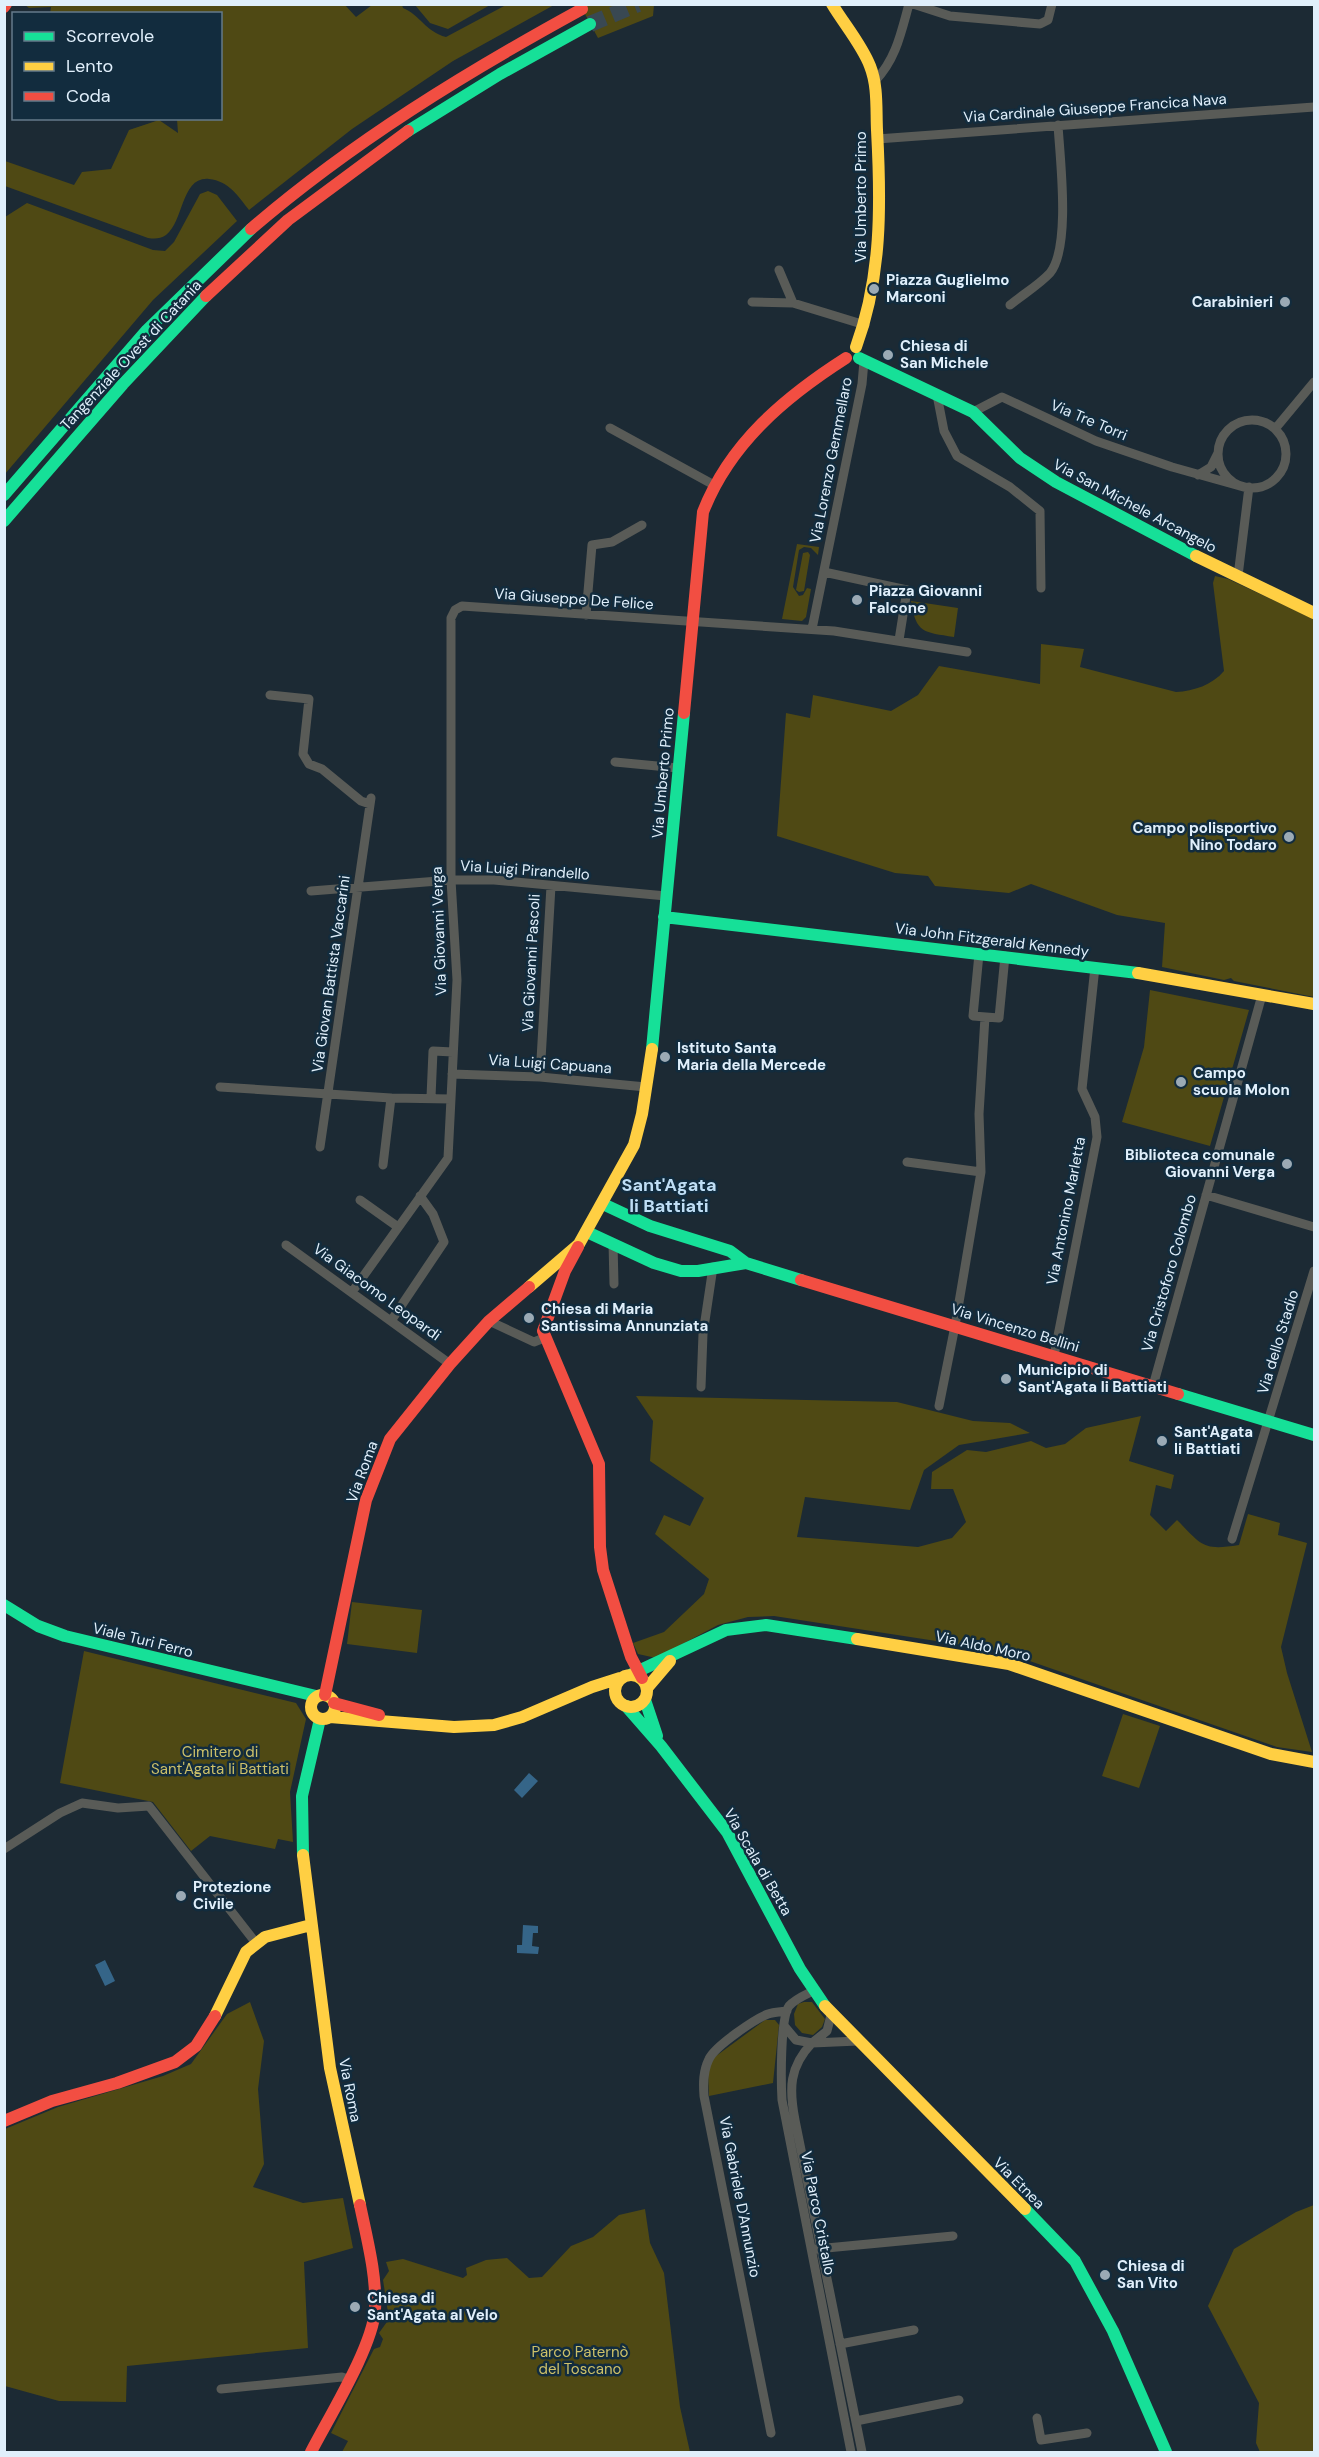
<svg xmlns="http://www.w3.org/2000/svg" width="1319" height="2457" viewBox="0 0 1319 2457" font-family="'DM Sans',sans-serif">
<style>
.green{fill:#4f4914}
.forest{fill:#504a15}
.water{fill:#356588}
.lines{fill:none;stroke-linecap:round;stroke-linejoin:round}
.highway-tunnel{stroke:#394852;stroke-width:16;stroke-dasharray:16 8;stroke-linecap:butt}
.street{stroke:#595b57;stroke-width:9}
.fast{stroke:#16e098;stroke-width:12}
.slow{stroke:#ffcf43;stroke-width:12}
.jam{stroke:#f24e42;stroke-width:12}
.poi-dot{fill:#9baab5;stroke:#122c3e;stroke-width:2}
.labels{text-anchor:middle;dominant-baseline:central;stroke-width:5;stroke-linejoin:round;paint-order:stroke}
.street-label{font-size:15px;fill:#e0effb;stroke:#122c3e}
.poi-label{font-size:15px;font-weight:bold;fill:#e0effb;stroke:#122c3e;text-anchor:start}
.park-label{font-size:15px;fill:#cdc069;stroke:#122c3e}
.quarter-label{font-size:18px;font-weight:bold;fill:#bfdef5;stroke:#122c3e}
</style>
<rect width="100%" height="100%" fill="#1c2a34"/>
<!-- green -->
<path class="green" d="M344,4L356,17L372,5H402L403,8C420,15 426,32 446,37L506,5H554L453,61L352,129L249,210C238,196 229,181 209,179C181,176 184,222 166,235C160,239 155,239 148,238L5,186V161L74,185L82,172L111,169L129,130L159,120L178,133L177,119L220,118V14H50L51,7L29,8L25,5Z
M415,5H490L448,29L430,23Z
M580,5H654L653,16L598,38Z
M208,191L217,195L237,221L153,300L5,474V217L27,203L153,250L165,251L174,242L200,194Z
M797,544L819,547L818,555L811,548L804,547L799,550L793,587L799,596L803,595L807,588L811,589L806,617L802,621L782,619Z
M808,552L810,555L804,591L799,592L796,590L803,553Z
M1215,576L1228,579L1314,619V997L1234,981L1231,978L1224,980L1162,967L1165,923L1117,915L1031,884L1009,893L935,886L928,876L895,873L777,836L786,713L810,718L813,695L891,711L918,695L939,666L1040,684L1041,644L1084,649L1080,667L1176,692C1194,691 1212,685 1224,671L1213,583Z
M911,601L958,608L954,637C924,632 916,634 911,601Z
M1150,990L1249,1010L1210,1146L1122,1122L1144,1047Z
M636,1396L897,1402L973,1421L1010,1423L1030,1433L959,1445L924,1470L910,1510L805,1497L797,1537L918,1547L952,1538L966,1522L953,1489H931L932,1472L967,1450L986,1452L1031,1441L1046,1448L1065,1444L1086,1428L1141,1416L1129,1461L1174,1475L1171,1489L1156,1485L1150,1515L1166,1531L1177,1520C1202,1545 1202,1551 1239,1545L1248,1514L1280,1523L1278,1535L1307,1543L1281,1647L1287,1673L1312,1752L1277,1747L1001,1651L774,1616L748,1617L718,1625L656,1658L638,1654L633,1643L664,1632L704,1594L709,1579L655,1534L664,1515L690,1526L704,1498L650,1461L653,1421Z
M352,1602L422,1610L417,1653L347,1644Z
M84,1651L296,1703L306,1719L290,1792L293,1842L278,1839L275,1849L210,1836L191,1851L153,1802L60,1783Z
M1123,1714L1160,1726L1139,1788L1102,1776Z
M250,2002L264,2041L258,2089L264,2164L253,2187L303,2203L343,2198L353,2248L304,2262L308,2348L127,2366L126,2402L59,2401L5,2386V2129L58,2107L163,2076L191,2064L227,2014Z
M804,2002H812L825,2019L822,2027L813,2035L802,2033L795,2025L794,2014L798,2004Z
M765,2020H775L779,2025L773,2083L709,2096L708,2072L712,2059Z
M645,2209L650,2243L664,2273L680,2407L690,2452H342L348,2441L331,2433L374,2349L380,2347L383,2339L379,2333L389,2319L383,2280L389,2271L386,2262L403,2259L463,2278L467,2275L466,2268L486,2260L507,2258L529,2278L542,2277L571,2246L593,2237L619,2215Z"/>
<!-- forest -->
<path class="forest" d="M1314,2205V2452H1260L1256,2443L1259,2403L1208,2306L1234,2249L1296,2212Z"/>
<!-- water -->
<path class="water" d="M529,1773L538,1781L522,1798L514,1790Z
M523,1925L538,1926V1933H533L532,1946L539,1947L538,1954L517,1953V1945H522Z
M105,1960L115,1981L105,1986L95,1965Z"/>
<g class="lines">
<!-- highway-tunnel -->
<path class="highway-tunnel" d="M590,24L638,4"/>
<!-- street -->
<path class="street" d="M913,4L950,16L1040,24L1048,20L1052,4
M875,81C896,59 901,33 909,4
M877,139L1314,107
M779,270L793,303
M752,302L793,303L865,325
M1010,305C1022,295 1039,285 1050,273C1071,247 1060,159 1058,125
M937,395L944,431L957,456L1010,487L1040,511L1041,588
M973,412L1002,397L1096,441L1172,467L1240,486
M1218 454a34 34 0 1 1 68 0a34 34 0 1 1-68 0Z
M610,428L714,485
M1275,429L1314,382
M1198,475L1211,467L1218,453
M824,572L907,590L899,640
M1238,576L1249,487
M586,615L592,545L612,542L642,525
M812,629L862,384L864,361
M270,695L309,699L303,754L309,764L322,769L361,801L370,804
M615,762L678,768
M311,891L451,880H494L666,896
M979,954L973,1016L999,1018L1005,956
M452,1074L540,1077L646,1087
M540,1077L551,886
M220,1087L391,1098L451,1099
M431,1097L433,1051L453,1052
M320,1147L371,798
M907,1162L981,1172
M383,1165L391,1098
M1206,1195L1314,1227
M360,1200L398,1227
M613,1243L614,1284
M286,1245L450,1364
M352,1292L448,1158L457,980L451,880V618L455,610L462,606L834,631L967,652
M391,1321L444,1242L433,1214L420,1196
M489,1321L534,1342L544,1338
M1054,1356L1097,1137L1095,1117L1082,1089L1095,967
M1153,1386L1262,995
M701,1387L703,1334L713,1267
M939,1406L955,1326L981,1172L979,1114L985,1017
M1232,1539L1314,1271
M4,1849L60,1813L82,1803L118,1808L149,1806L256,1943
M813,1991C805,1995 795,1999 789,2006C780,2019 781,2083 782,2100L851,2452
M785,2027L796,2040L812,2043L827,2031L831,2015
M858,2041L812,2043C789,2067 789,2089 795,2120L862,2452
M816,2249L953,2236
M840,2344L914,2330
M221,2389L342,2377L348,2379
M1037,2418L1041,2440L1087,2433
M856,2421L959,2400
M771,2433L704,2096C703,2083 703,2071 709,2059C715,2046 755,2019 768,2014C774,2012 781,2012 787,2011"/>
<!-- fast -->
<path class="fast" d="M408,131L500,74L590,24
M859,358L973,412L1020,458L1056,482L1196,556
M4,495L147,330L251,229
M4,521L123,384L206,296
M664,917L1138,973
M652,1049L684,713
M603,1204L650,1226L730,1251L746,1263
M587,1232L654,1263L681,1271H698L746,1263L801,1280
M1178,1394L1314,1435
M4,1605L38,1626L65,1636L316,1696
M632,1674L726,1630L766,1625L857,1639
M645,1700L657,1736
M626,1706L661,1746L727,1832L800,1969L825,2006
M303,1855L302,1796L320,1719
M1025,2209L1075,2261L1113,2331L1166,2452"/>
<!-- slow -->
<path class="slow" d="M832,4C844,24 862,45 870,66C878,86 876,109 877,130C881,204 882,276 856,347
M1196,556L1314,613
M1138,973L1314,1004
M529,1287L579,1244L634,1145L642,1114L652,1049
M857,1639L1009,1664L1271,1754L1314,1762
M615 1691a16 16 0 1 1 32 0a16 16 0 1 1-32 0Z
M647,1688L670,1661
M311 1707a12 12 0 1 1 24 0a12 12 0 1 1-24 0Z
M330,1717L454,1727L494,1725L522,1717L592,1687L620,1678
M303,1855L330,2068L360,2205
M825,2006L1025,2209
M215,2016L246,1952L265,1937L311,1925"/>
<!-- jam -->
<path class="jam" d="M4,7L6,4
M251,229C352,142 465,73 582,9
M206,296L288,220L408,131
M684,713L703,512C730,443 785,397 846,358
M578,1247L565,1271L543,1331L599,1464L600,1547L603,1570L631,1657L642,1678
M801,1280L1178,1394
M325,1695L366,1500L390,1439L450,1364L489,1321L529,1287
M334,1703L379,1715
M4,2121L52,2101L117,2083L175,2062L196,2046L215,2016
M311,2452C329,2417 373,2346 375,2310C377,2276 367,2239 360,2205"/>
</g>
<!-- markers -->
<g class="poi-dot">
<circle cx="874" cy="289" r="6"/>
<circle cx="1285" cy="302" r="6"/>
<circle cx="888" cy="355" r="6"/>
<circle cx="857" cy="600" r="6"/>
<circle cx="1289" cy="837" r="6"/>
<circle cx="665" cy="1057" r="6"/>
<circle cx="1181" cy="1082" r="6"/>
<circle cx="1287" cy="1164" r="6"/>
<circle cx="529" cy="1318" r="6"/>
<circle cx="1006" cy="1379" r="6"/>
<circle cx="1162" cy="1441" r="6"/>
<circle cx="181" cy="1896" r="6"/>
<circle cx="1105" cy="2275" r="6"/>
<circle cx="355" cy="2307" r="6"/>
</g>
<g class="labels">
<!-- street labels -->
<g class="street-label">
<text transform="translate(1095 108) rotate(-4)">Via Cardinale Giuseppe Francica Nava</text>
<text transform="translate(861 197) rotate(-90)">Via Umberto Primo</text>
<text transform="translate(131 355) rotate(-47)">Tangenziale Ovest di Catania</text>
<text transform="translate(1089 420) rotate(23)">Via Tre Torri</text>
<text transform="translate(831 460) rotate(-79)">Via Lorenzo Gemmellaro</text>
<text transform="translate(1135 506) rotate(28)">Via San Michele Arcangelo</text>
<text transform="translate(574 599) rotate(4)">Via Giuseppe De Felice</text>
<text transform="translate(663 773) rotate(-85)">Via Umberto Primo</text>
<text transform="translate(525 870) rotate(4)">Via Luigi Pirandello</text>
<text transform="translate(439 931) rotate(-92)">Via Giovanni Verga</text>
<text transform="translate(992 940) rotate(7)">Via John Fitzgerald Kennedy</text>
<text transform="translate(531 963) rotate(-87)">Via Giovanni Pascoli</text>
<text transform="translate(331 974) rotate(-82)">Via Giovan Battista Vaccarini</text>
<text transform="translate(550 1064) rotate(4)">Via Luigi Capuana</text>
<text transform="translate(1066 1211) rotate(-79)">Via Antonino Marletta</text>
<text transform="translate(1169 1273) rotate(-74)">Via Cristoforo Colombo</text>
<text transform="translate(377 1292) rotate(36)">Via Giacomo Leopardi</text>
<text transform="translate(1015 1328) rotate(17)">Via Vincenzo Bellini</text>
<text transform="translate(1278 1342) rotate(-73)">Via dello Stadio</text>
<text transform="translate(362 1472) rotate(-70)">Via Roma</text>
<text transform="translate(143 1640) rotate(14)">Viale Turi Ferro</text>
<text transform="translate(983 1646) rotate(12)">Via Aldo Moro</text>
<text transform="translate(758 1862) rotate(60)">Via Scala di Betta</text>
<text transform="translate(350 2090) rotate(79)">Via Roma</text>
<text transform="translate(1019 2183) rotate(45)">Via Etnea</text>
<text transform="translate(740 2197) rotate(79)">Via Gabriele D'Annunzio</text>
<text transform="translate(818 2213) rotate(79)">Via Parco Cristallo</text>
</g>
<!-- poi labels -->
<g class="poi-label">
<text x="886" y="280">Piazza Guglielmo<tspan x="886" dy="17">Marconi</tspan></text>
<text x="1273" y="302" text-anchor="end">Carabinieri</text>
<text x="900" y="346">Chiesa di<tspan x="900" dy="17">San Michele</tspan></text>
<text x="869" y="591">Piazza Giovanni<tspan x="869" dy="17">Falcone</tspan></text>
<text x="1277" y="828" text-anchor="end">Campo polisportivo<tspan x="1277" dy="17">Nino Todaro</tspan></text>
<text x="677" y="1048">Istituto Santa<tspan x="677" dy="17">Maria della Mercede</tspan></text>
<text x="1193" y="1073">Campo<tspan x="1193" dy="17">scuola Molon</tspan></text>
<text x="1275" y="1155" text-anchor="end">Biblioteca comunale<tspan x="1275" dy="17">Giovanni Verga</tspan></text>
<text x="541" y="1309">Chiesa di Maria<tspan x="541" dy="17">Santissima Annunziata</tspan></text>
<text x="1018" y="1370">Municipio di<tspan x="1018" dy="17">Sant'Agata li Battiati</tspan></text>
<text x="1174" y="1432">Sant'Agata<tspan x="1174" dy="17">li Battiati</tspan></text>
<text x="193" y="1887">Protezione<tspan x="193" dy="17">Civile</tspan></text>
<text x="1117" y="2266">Chiesa di<tspan x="1117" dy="17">San Vito</tspan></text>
<text x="367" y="2298">Chiesa di<tspan x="367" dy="17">Sant'Agata al Velo</tspan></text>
</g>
<!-- park labels -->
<g class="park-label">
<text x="220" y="1752">Cimitero di<tspan x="220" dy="17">Sant'Agata li Battiati</tspan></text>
<text x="580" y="2352">Parco Paternò<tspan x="580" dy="17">del Toscano</tspan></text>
</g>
<!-- quarter labels -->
<g class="quarter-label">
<text x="669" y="1185">Sant'Agata<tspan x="669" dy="21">li Battiati</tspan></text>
</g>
</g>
<!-- border -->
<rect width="1319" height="2457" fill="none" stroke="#e0effb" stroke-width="12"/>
<!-- legend -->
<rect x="12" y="12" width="210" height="108" fill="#122c3e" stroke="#647a8a" stroke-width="1.5"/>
<rect x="24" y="32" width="30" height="9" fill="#16e098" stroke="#647a8a" stroke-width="1.5"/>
<text x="66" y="42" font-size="18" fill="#e0effb">Scorrevole</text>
<rect x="24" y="62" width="30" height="9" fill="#ffcf43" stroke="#647a8a" stroke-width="1.5"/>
<text x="66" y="72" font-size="18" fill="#e0effb">Lento</text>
<rect x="24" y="92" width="30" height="9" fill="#f24e42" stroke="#647a8a" stroke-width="1.5"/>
<text x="66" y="102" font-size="18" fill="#e0effb">Coda</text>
</svg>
